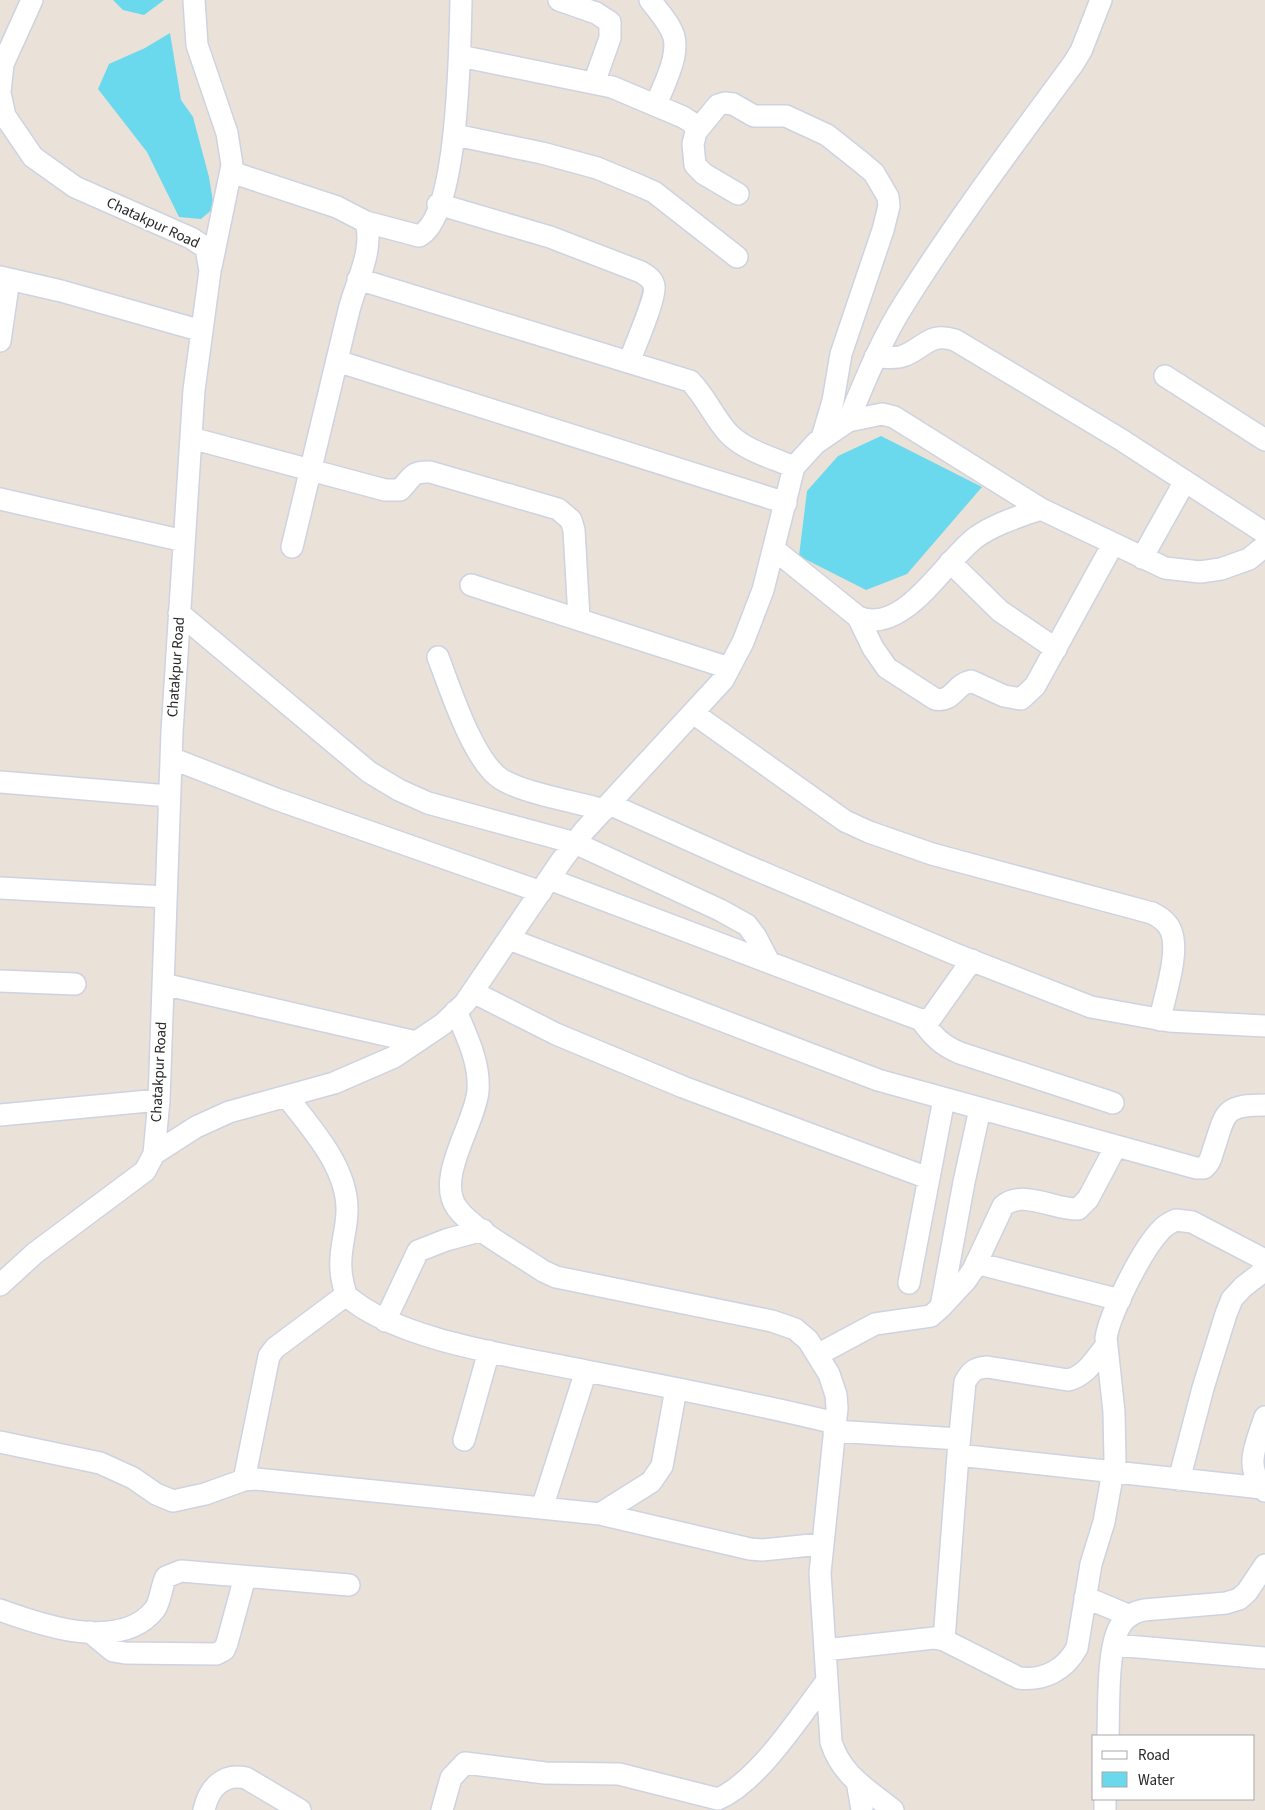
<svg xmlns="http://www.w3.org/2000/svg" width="1265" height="1810" viewBox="0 0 1265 1810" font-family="'Source Sans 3',sans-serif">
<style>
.water{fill:#6ad9ed}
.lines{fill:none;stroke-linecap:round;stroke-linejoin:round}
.minor-casing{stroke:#ced3e1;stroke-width:24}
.minor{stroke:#fff;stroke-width:21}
.labels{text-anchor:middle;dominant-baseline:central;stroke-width:4;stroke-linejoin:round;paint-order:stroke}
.street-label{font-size:15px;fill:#272727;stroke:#fff}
</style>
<rect width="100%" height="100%" fill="#eae1d8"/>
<!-- water -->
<path class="water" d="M113,0H164L144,15L123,10Z
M170,33L181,100L193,117L209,177L214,208L201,219L179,217L147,152L98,89L109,64L145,48Z
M881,436L982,487L907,574L866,590L799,556L807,491L838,456Z"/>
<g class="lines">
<!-- minor casing -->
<g class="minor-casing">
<path id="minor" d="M194,0L197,45L227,133L232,165L211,267
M559,0L596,13L610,22V38L594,83
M650,0C658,11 670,23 674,37C679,58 663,86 656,105
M460,56L612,87L683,117L694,124L696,132L693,144L695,165L704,174L738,194
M0,92L3,64L32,0
M0,93L5,116L33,157L75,187L191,238L206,248L210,271L194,390L172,732L159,1100L154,1154L145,1171L35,1253L0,1285
M696,132L718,105L725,103L733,104L754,116H786L827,135L861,162L874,173L888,197L889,206L883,230L841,354L833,401L822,438
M455,135L542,153L597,168L638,185L654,192L737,257
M231,172L337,207L366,222C374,251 356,282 349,310C330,389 311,468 292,547
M438,204L550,237L641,272C647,276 652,278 654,286C657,295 634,349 629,362
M366,222L419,236C459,216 460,44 461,0
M0,277L61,291L202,331
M358,279L690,381C706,397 714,418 729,434C746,451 773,458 794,467
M0,341L9,279
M875,357C884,357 895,359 903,356C925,348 928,332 955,340L1120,439L1265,533
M337,361L786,503
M1165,376L1265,440
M848,421C865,381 881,340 904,304C956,221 1015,143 1073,64L1081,51L1101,0
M191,438L385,490H400C412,478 411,471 430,472L558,509L571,520L574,530L579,618
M0,499L184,541
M775,550L858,617C903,636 943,563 975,538C994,524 1018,517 1041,509
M1142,558L1185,481
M950,562L1000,611L1056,649
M471,585L729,668
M179,613L369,772L399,790L428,803L575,843L720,910L747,925L756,937L769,962
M858,617L873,648L887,668L935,699C953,703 955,684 971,681L1004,696L1021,699L1035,686L1113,544
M438,657C450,688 473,761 501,779C523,793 576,802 604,810
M693,713L845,821L869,832L932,854L1152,913C1160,917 1168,922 1171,931C1180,953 1164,997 1160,1020
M171,758L276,799L541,892
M0,782L169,796
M609,804L745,865L955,954L1091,1007L1169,1021L1265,1026
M549,879L921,1020L931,1018L972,960
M0,888L166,897
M509,939L878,1080L1196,1168H1204C1210,1163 1211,1158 1213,1151C1226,1113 1222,1105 1265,1105
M0,981L75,984
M163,984L416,1042
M473,992L556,1034L683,1087L928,1178
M456,1011C467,1037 480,1062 478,1091C475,1124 435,1178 457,1208C473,1230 520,1255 543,1271L556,1277L772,1321L795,1329L808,1340L829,1374L836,1395L837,1408L820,1573L831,1742C842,1776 867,1789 893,1810
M921,1020C933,1036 941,1045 960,1053L1113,1103
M287,1097C312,1129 348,1168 347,1211C347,1230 339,1250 341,1269C341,1278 344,1287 346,1295C396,1341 520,1357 586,1371C670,1387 753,1403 835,1423
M0,1115L159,1100
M154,1154L196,1127L229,1112L334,1083L394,1057L443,1024L465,1003L562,860L584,831L723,680L743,642L763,590L794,467L816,443L848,421L882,414L894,417L1041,509L1165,568L1200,572L1221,569L1249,559L1265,546
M976,1263L1120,1300
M909,1283L944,1099
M941,1307L966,1280L973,1270L1003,1206C1023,1189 1055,1210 1078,1209L1088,1199L1116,1146
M385,1321L418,1251L446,1240L483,1230
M819,1354L875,1324L931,1316L941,1307L964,1182L980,1109
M1265,1417C1256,1445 1243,1466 1265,1491
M834,1431L959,1439
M464,1440L489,1351
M0,1442L100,1463L133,1478L156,1494L173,1501L205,1494L244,1480L256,1479L600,1514L750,1549L762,1550L821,1544
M958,1455L1262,1488
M244,1480L269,1356L275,1348L346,1295
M1179,1480L1203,1388L1226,1314L1232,1299L1243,1287L1265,1270
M542,1508L586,1371
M600,1514L651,1482L662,1466L676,1389
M1085,1597L1130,1616
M0,1610C41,1625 121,1653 155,1609C161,1600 161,1587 166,1577L181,1571L349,1585
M90,1632L113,1651L125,1653L216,1654L224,1650L227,1643L245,1577
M944,1640L958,1455L965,1382C971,1371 975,1368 987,1367L1068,1380C1086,1376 1095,1359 1106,1346
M1115,1645L1265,1658
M825,1650L934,1638L944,1640L1019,1678C1044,1681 1065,1670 1077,1648L1091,1564L1104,1522L1115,1460L1114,1412L1106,1338C1110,1313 1142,1250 1160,1231C1164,1226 1169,1223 1176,1220L1192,1222L1265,1260
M1108,1736C1109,1708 1107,1651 1119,1628C1124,1618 1133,1612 1144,1610L1226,1603L1239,1599L1247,1592L1265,1565
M857,1781L862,1810
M204,1810C209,1788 223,1773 246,1778L300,1810
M442,1810L451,1778L465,1763L545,1773L619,1774L718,1799C759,1781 799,1717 827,1681
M1105,1810V1799"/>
</g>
<!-- minor -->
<use href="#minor" class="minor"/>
</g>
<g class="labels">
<!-- street labels -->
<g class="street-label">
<text transform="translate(153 223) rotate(25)">Chatakpur Road</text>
<text transform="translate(176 667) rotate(-86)">Chatakpur Road</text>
<text transform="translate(159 1072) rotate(-87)">Chatakpur Road</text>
</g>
</g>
<!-- legend -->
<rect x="1092" y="1735" width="162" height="65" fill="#ffffff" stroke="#a9a9a9"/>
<rect x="1102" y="1751" width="25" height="8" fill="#ffffff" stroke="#a9a9a9"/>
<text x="1138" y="1760" font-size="15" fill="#272727">Road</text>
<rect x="1102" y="1772" width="25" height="15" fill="#6ad9ed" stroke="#a9a9a9"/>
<text x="1138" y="1785" font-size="15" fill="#272727">Water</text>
</svg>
